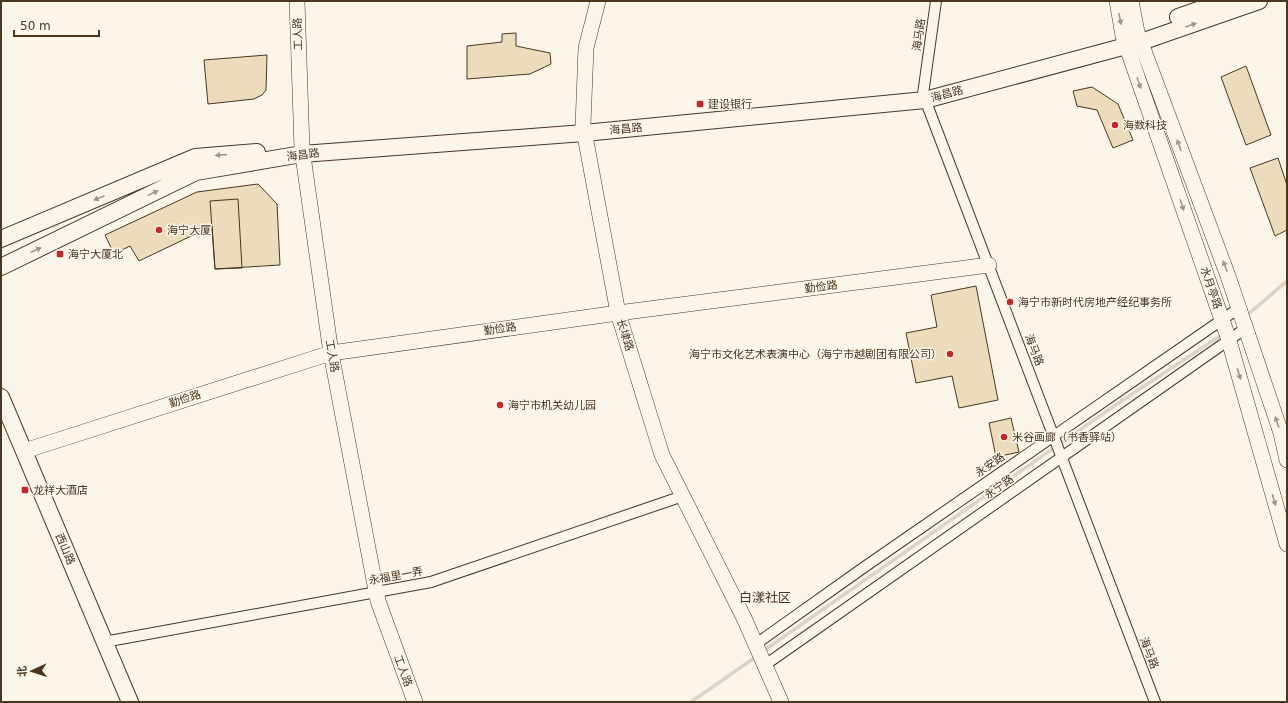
<svg xmlns="http://www.w3.org/2000/svg" width="1288" height="703" viewBox="0 0 1288 703" font-family="'DejaVu Sans','Noto Sans SC',sans-serif">
<style>
.lines{fill:none;stroke-linecap:round;stroke-linejoin:round}
.stream{stroke:#dcd4c6;stroke-width:3.5}
.building{fill:#ecdcbc;stroke:#4a3520}
.street-casing{stroke:#4a3520;stroke-width:12}
.secondary-casing{stroke:#4a3520;stroke-width:16}
.primary-casing{stroke:#4a3520;stroke-width:18}
.street{stroke:#fbf6e9;stroke-width:10}
.secondary{stroke:#fbf6e9;stroke-width:15}
.primary{stroke:#fbf6e9;stroke-width:16}
.oneway{fill:#a29684}
.poi-dot{fill:#c62828;stroke:#fbf6e9;stroke-width:1.5}
.labels{text-anchor:middle;dominant-baseline:central;stroke-width:3;stroke-linejoin:round;paint-order:stroke}
.street-label{font-size:11px;fill:#4a3520;stroke:#fbf6e9}
.poi-label{font-size:11px;fill:#4a3520;stroke:#fbf6e9;text-anchor:start}
.quarter-label{font-size:13px;fill:#4a3520;stroke:#fbf6e9}
</style>
<rect width="100%" height="100%" fill="#fbf6e9"/>
<g class="lines">
<!-- stream -->
<path class="stream" d="M1245,317L1287,281
M762,652L1114,406L1223,334
M691,702L757,656"/>
</g>
<!-- building -->
<path class="building" d="M516,33V46L550,53L551,64L530,74L467,79V46L502,42V34Z
M267,55L266,90L262,95L254,99L208,104L204,60Z
M1246,66L1271,135L1246,145L1221,77Z
M1092,87L1118,104L1133,140L1113,148L1097,110L1077,106L1073,91Z
M1278,158L1287,185V230L1275,236L1250,168Z
M258,184L277,204L280,265L215,269L212,226L139,261L130,246L114,254L105,235L197,192Z
M238,199L242,268L215,269L210,201Z
M976,286L998,400L959,408L952,376L916,383L906,333L937,327L931,295Z
M1011,418L1019,452L996,457L989,423Z"/>
<g class="lines">
<!-- street casing -->
<g class="street-casing">
<path id="street" d="M936,1L923,94L1155,702
M104,642L431,582L683,496
M756,644L863,568L1239,308
M765,665L1246,328"/>
</g>
<!-- secondary casing -->
<g class="secondary-casing">
<path id="secondary" d="M297,1L302,149L331,353L378,601L415,702
M598,1L586,48L583,125L618,313L662,455L744,618L781,702
M1117,1L1123,36L1228,337L1287,544
M1131,1L1137,32L1228,276L1281,433L1287,460
M24,451L331,353L618,313L989,265"/>
</g>
<!-- primary casing -->
<g class="primary-casing">
<path id="primary" d="M1178,17L1224,1
M1,239L195,157L257,152
M1,267L196,172L302,154L584,133L925,100L1141,42L1259,1
M1,397L130,702"/>
</g>
<!-- street -->
<use href="#street" class="street"/>
<!-- secondary -->
<use href="#secondary" class="secondary"/>
<!-- primary -->
<use href="#primary" class="primary"/>
</g>
<!-- one-way arrows -->
<defs><path id="oneway-solid" d="M-6-.8H1V-3.2L6.5 0L1 3.2V.8H-6Z"/></defs>
<g class="oneway">
<use href="#oneway-solid" transform="translate(1120 19) rotate(79)"/>
<use href="#oneway-solid" transform="translate(1191 25) rotate(-19)"/>
<use href="#oneway-solid" transform="translate(1139 83) rotate(71)"/>
<use href="#oneway-solid" transform="translate(1179 145) rotate(-110)"/>
<use href="#oneway-solid" transform="translate(221 155) rotate(175)"/>
<use href="#oneway-solid" transform="translate(153 193) rotate(-26)"/>
<use href="#oneway-solid" transform="translate(99 198) rotate(157)"/>
<use href="#oneway-solid" transform="translate(1182 205) rotate(71)"/>
<use href="#oneway-solid" transform="translate(36 250) rotate(-26)"/>
<use href="#oneway-solid" transform="translate(1225 266) rotate(-110)"/>
<use href="#oneway-solid" transform="translate(1239 374) rotate(74)"/>
<use href="#oneway-solid" transform="translate(1277 422) rotate(-108)"/>
<use href="#oneway-solid" transform="translate(1274 500) rotate(74)"/>
</g>
<!-- markers -->
<g class="poi-dot">
<rect x="696" y="100" width="8" height="8" rx="2"/>
<circle cx="1115" cy="125" r="4"/>
<circle cx="159" cy="230" r="4"/>
<rect x="56" y="250" width="8" height="8" rx="2"/>
<circle cx="1010" cy="302" r="4"/>
<circle cx="950" cy="354" r="4"/>
<circle cx="500" cy="405" r="4"/>
<circle cx="1004" cy="437" r="4"/>
<rect x="21" y="486" width="8" height="8" rx="2"/>
</g>
<g class="labels">
<!-- street labels -->
<g class="street-label">
<text transform="translate(298 34) rotate(-92)">工人路</text>
<text transform="translate(919 35) rotate(-82)">海马路</text>
<text transform="translate(947 94) rotate(-15)">海昌路</text>
<text transform="translate(626 129) rotate(-5)">海昌路</text>
<text transform="translate(303 155) rotate(-7)">海昌路</text>
<text transform="translate(821 287) rotate(-7)">勤俭路</text>
<text transform="translate(1211 288) rotate(71)">水月亭路</text>
<text transform="translate(500 329) rotate(-8)">勤俭路</text>
<text transform="translate(625 335) rotate(73)">长埭路</text>
<text transform="translate(1034 350) rotate(69)">海马路</text>
<text transform="translate(332 356) rotate(80)">工人路</text>
<text transform="translate(185 399) rotate(-18)">勤俭路</text>
<text transform="translate(990 465) rotate(-35)">永安路</text>
<text transform="translate(999 487) rotate(-35)">永宁路</text>
<text transform="translate(65 549) rotate(67)">西山路</text>
<text transform="translate(396 576) rotate(-10)">永福里一弄</text>
<text transform="translate(1149 653) rotate(69)">海马路</text>
<text transform="translate(403 671) rotate(70)">工人路</text>
</g>
<!-- poi labels -->
<g class="poi-label">
<text x="708" y="104">建设银行</text>
<text x="1123" y="125">海数科技</text>
<text x="167" y="230">海宁大厦</text>
<text x="68" y="254">海宁大厦北</text>
<text x="1018" y="302">海宁市新时代房地产经纪事务所</text>
<text x="942" y="354" text-anchor="end">海宁市文化艺术表演中心（海宁市越剧团有限公司）</text>
<text x="508" y="405">海宁市机关幼儿园</text>
<text x="1012" y="437">米谷画廊（书香驿站）</text>
<text x="33" y="490">龙祥大酒店</text>
</g>
<!-- quarter labels -->
<g class="quarter-label">
<text x="765" y="597">白漾社区</text>
</g>
</g>
<!-- border -->
<rect width="1288" height="703" fill="none" stroke="#4a3520" stroke-width="4"/>
<!-- north arrow -->
<g transform="translate(32 671) rotate(267)" stroke="#fbf6e9" stroke-width="3" paint-order="stroke">
<path d="M0-3L7 15L0 10L-7 15Z" fill="#4a3520"/>
<text y="-6" font-size="11" font-weight="bold" text-anchor="middle" fill="#4a3520">北</text>
</g>
<!-- scale -->
<path d="M14 30v6h85v-6" fill="none" stroke="#4a3520" stroke-width="2"/>
<text x="20" y="30" font-size="12" fill="#4a3520" stroke="#fbf6e9" stroke-width="3" paint-order="stroke">50 m</text>
</svg>
